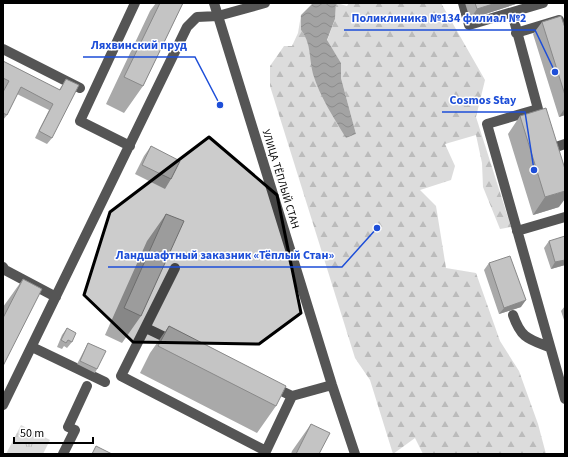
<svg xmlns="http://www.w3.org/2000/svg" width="568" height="457" viewBox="0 0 568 457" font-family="'Source Sans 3',sans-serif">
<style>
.grass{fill:url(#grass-tufts)}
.forest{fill:url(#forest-firs)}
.water{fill:url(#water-waves)}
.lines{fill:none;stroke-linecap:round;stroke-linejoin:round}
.minor{stroke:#555;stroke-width:10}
.wall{fill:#a9a9a9}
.shaded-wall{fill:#898989}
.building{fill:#c4c4c4;stroke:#898989}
.marked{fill:#000;fill-opacity:0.2;stroke:#000;stroke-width:3;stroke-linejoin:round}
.labels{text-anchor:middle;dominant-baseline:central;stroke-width:3;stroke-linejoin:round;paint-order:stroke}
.street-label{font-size:11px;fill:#000;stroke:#fff}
.leader{fill:none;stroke:#1d4ed8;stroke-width:1.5}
.callout-dot{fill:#1d4ed8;stroke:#fff;stroke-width:1.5}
.callout-label{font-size:12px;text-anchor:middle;font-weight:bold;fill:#1d4ed8;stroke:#fff;stroke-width:3;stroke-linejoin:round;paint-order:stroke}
</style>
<defs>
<pattern id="grass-tufts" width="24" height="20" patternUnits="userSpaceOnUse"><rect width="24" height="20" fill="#dcdcdc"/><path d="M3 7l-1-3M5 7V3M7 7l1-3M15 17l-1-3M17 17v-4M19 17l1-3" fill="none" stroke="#bbb"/></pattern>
<pattern id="forest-firs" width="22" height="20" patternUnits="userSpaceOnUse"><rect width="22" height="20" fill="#dcdcdc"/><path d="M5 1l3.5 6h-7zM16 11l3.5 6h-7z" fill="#bbb"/></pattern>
<pattern id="water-waves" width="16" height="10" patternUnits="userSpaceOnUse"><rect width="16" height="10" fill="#a3a3a3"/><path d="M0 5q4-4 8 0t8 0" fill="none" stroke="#8b8b8b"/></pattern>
</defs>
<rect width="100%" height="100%" fill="#fff"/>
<!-- grass -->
<path class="grass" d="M21,425L50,440L43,454H6Z"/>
<!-- forest -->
<path class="forest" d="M336,3L347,6L349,3H441L485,80L476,117L511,227L500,229L483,187L482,163L476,135L445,144L455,166L451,180L420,190L436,206L446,268L476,273L500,341L519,371L538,424L546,454H423L415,438L393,454L370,380L355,358L270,86V66L284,46H292L298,33L301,15V30L307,38L309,49L346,138L356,134L341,78V63L327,41L335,19Z"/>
<!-- water -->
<path class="water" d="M313,3H336L335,19L327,40L341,63V78L356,134L346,138C334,118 320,97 313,74C309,58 311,42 301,30V15Z"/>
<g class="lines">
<!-- minor -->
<path class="minor" d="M214,3L332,385L355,454
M463,3L469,25L543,3
M512,13L538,109L487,124L565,399
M516,33L559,20L565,40
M3,49L80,88
M549,145L550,149L565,144
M130,146L80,121L135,3
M517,231L565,217
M3,267L5,270L56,297
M175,268L121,376L266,451L292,396L271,386
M513,315C521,338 528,339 549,347
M146,328L173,341
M32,347L105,382
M292,396L332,385
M3,405L187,27L197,17L218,16L265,3
M63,454L75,430L68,427L87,386"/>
</g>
<!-- wall -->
<path class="wall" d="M156,3H183L143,86L124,113L106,104L150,11Z
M465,3H519L470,19Z
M542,22L565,28V115L559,117L533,34Z
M3,61L59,90L66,79L52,138L47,144L35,138L49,110L17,94L7,115L3,120V89L4,87H3Z
M520,116L559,207L533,215L508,134Z
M151,146L171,179L165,189L135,174L144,156Z
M166,214L141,316L122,343L105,335L147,241Z
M549,241L565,265L551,269L544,248Z
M489,263L521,307L499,314L484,270Z
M23,279L3,366V307Z
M565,306V323L561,311Z
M169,326L276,406L257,433L140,373L150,353Z
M67,328L72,342L67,348L64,346L62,349L57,347L62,335Z
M88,343L97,369L95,373L77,364Z
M311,424L319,454H291L292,451Z"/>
<!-- shaded-wall -->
<path class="shaded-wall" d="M496,3H519L470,19L477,9Z
M565,108V115L559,117Z
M565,191V199L559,207L533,215L545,197Z
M565,260V265L551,269L555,262Z
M526,300L521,307L499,314L504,308Z"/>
<!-- building -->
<path class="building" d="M160,3H183L143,86L124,77Z
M475,3H496L477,9Z
M561,16L565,28V95L542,22Z
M3,61L60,90L66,79L79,85L52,138L39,131L53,104L21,87L7,115L3,113V92L9,81L3,78Z
M546,108L565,169V191L545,197L520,116Z
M151,146L180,161L171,179L142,165Z
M166,214L184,221L141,316L124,308Z
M565,236V260L555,262L549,241Z
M510,256L526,300L504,308L489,263Z
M23,279L42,289L3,366V318Z
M169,326L286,386L276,406L158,346Z
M67,328L76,333L72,342L68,340L66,343L61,340Z
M88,343L106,351L97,369L80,361Z
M311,424L330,433L319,454H296Z
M96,446L112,454H92Z"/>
<!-- marked area -->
<path class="marked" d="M209,137L277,195L301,313L259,344L133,342L84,295L110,212Z"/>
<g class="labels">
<!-- street labels -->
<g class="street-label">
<text transform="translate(281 179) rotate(73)">УЛИЦА ТЁПЛЫЙ СТАН</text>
</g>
</g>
<!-- callouts -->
<path class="leader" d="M555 72L535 30H344M220 105L195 57H83M534 170L525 112H442M377 228L342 267H108"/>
<g class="callout-dot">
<circle cx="555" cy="72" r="4"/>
<circle cx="220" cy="105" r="4"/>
<circle cx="534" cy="170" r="4"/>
<circle cx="377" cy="228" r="4"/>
</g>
<g class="callout-label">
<text x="439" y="22">Поликлиника №134 филиал №2</text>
<text x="139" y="49">Ляхвинский пруд</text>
<text x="483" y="104">Cosmos Stay</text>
<text x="225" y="259">Ландшафтный заказник «Тёплый Стан»</text>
</g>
<!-- border -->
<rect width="568" height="457" fill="none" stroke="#000000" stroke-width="8"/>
<!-- scale -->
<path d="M14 437v6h79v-6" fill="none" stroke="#000000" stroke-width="2"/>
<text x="20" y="437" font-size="12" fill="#000000" stroke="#ffffff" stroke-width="3" paint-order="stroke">50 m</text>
</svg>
